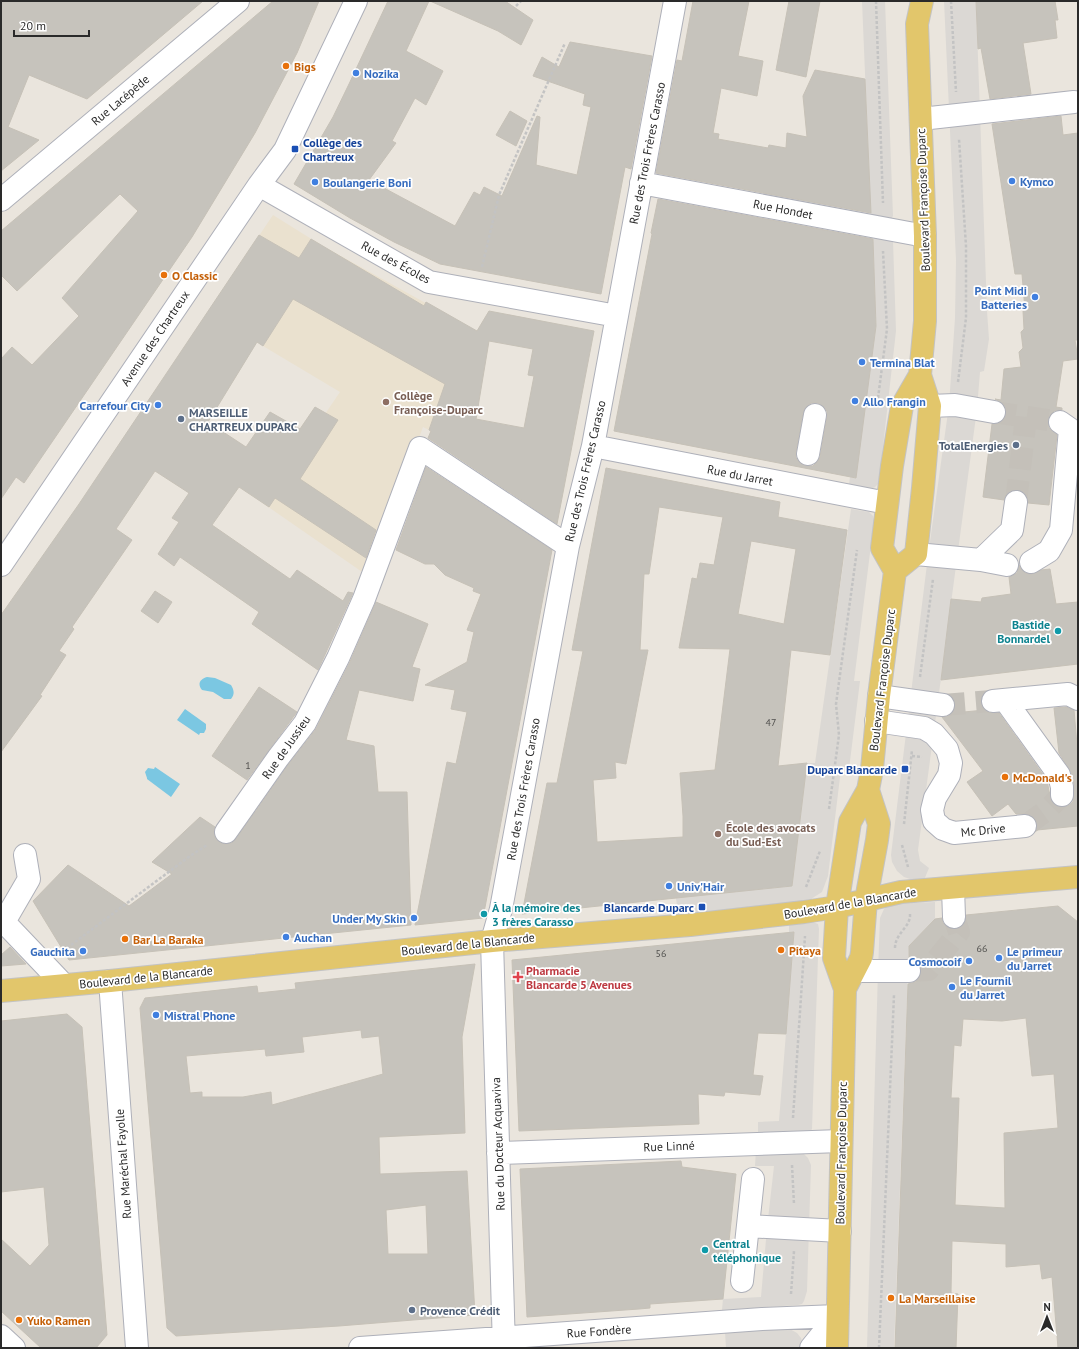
<svg xmlns="http://www.w3.org/2000/svg" width="1079" height="1349" viewBox="0 0 1079 1349" font-family="'PT Sans',sans-serif">
<style>
.education{fill:#eae1cf}
.plaza{fill:#dbd8d4}
.water{fill:#7bc7e2}
.building{fill:#c6c3bc;stroke:#c6c1b7;fill-rule:evenodd}
.lines{fill:none;stroke-linecap:round;stroke-linejoin:round}
.minor-tunnel{stroke:#c4c0b9;stroke-width:22;stroke-dasharray:22 11;stroke-linecap:butt}
.minor-casing{stroke:#aeb0b9;stroke-width:24}
.major-casing{stroke:#c3c3c3;stroke-width:24}
.path{stroke:#c3c3c3;stroke-width:2.5;stroke-dasharray:3 2;stroke-linecap:butt}
.minor{stroke:#fff;stroke-width:22}
.major{stroke:#e2c66b;stroke-width:22}
.food-dot{fill:#e8710a;stroke:#fff;stroke-width:1.5}
.shop-dot{fill:#3f7fe0;stroke:#fff;stroke-width:1.5}
.transit-dot{fill:#1a4fb4;stroke:#fff;stroke-width:1.5}
.education-dot{fill:#8d6e63;stroke:#fff;stroke-width:1.5}
.service-dot{fill:#5c6f8a;stroke:#fff;stroke-width:1.5}
.culture-dot{fill:#0f9aa8;stroke:#fff;stroke-width:1.5}
.health-dot{fill:#e0444e;stroke:#fff;stroke-width:1.5}
.labels{text-anchor:middle;dominant-baseline:central;stroke-width:3.5;stroke-linejoin:round;paint-order:stroke}
.number-label{font-size:10px;fill:#51504e}
.food-label{font-size:12px;font-weight:bold;fill:#c56008;stroke:#fff;text-anchor:start}
.shop-label{font-size:12px;font-weight:bold;fill:#366cbe;stroke:#fff;text-anchor:start}
.street-label{font-size:12px;fill:#2a2a2a;stroke:#fff}
.transit-label{font-size:12px;font-weight:bold;fill:#164399;stroke:#fff;text-anchor:end}
.education-label{font-size:12px;font-weight:bold;fill:#785e54;stroke:#fff;text-anchor:start}
.service-label{font-size:12px;font-weight:bold;fill:#4e5e75;stroke:#fff;text-anchor:start}
.culture-label{font-size:12px;font-weight:bold;fill:#0d838f;stroke:#fff;text-anchor:start}
.health-label{font-size:12px;font-weight:bold;fill:#be3a42;stroke:#fff;text-anchor:start}
</style>
<rect width="100%" height="100%" fill="#eae5dd"/>
<!-- education -->
<path class="education" d="M273,215L321,245L467,326L429,430L423,427L368,576L264,504L340,392L263,346L293,299L238,267Z"/>
<!-- plaza -->
<path class="plaza" d="M862,1H885L893,216L891,219L871,218Z
M944,1H976L987,311L989,339L984,371L980,372L977,409L918,850L920,861L929,868L924,880L910,879L904,877L897,871L892,862L891,855L928,556L949,405L955,318L956,260Z
M873,234L893,241L896,331L880,473L878,484L875,487L871,489L849,485L850,477L855,478L876,326Z
M851,509L869,512L873,516L874,521L854,681H860L849,769H841L828,876L822,892L811,899L804,901L678,914L676,898L792,886L807,763H815Z
M935,902V919L909,946L894,1348H867L878,971L880,918L884,909L887,906L893,904Z
M810,921L818,924L819,929L812,1129L809,1133L758,1136V1122L779,1121L794,932H789V923Z
M756,1150L802,1152L808,1158L811,1165L807,1291L804,1301L802,1304L798,1305L722,1310L723,1299L761,1297L767,1228L774,1166H755Z
M788,1328L797,1333L801,1338L804,1348H726L725,1332Z"/>
<!-- water -->
<path class="water" d="M207,677L215,678L231,685C234,690 235,694 231,699H224L213,692L202,690C197,684 200,679 207,677Z
M185,709L206,724V729L204,733H200L199,735L177,720Z
M155,767L180,784L171,797L147,779V778L145,772L148,768L154,769Z"/>
<!-- building -->
<path class="building" d="M1,1H203L87,99L29,75L8,127L39,140L1,171Z
M273,1H319L297,53L255,133L192,237L24,483L16,477L1,499V359L12,347L32,365L79,316L62,298L138,211L120,194L17,291L1,275V231Z
M388,1H429L406,51L443,71L426,105L415,98L392,141L396,143L369,180L455,226L474,192L480,195L484,187L502,196L537,116L540,117L536,165L577,175L591,107L583,105L585,94L533,76L542,57L559,67L570,42L652,56L631,169L625,167L601,294L440,264L394,242L350,218L294,184L333,117L349,84Z
M430,1H505L533,20L521,45L498,31Z
M693,1H749L738,56L763,61L757,96L721,88L713,133L719,134L718,139L768,148L769,145L786,148L787,133L807,137L803,96L815,70L865,79L871,213L656,173L677,60L682,61Z
M789,1H820L806,77L776,70Z
M976,1H1055L1058,20H1055L1057,38L1023,43L1031,94L990,99L981,48L978,49Z
M510,111L527,121L516,146L496,135Z
M1061,116L1063,135L1078,133V340H1075L1078,359L1063,361L1056,407L1062,408V410L1054,411L1050,415L1048,421L1049,428L1057,435L1049,505L1028,503L1027,497L1024,492L1017,490H1012L1006,494L1004,500L983,497L992,424H999L1003,420L1006,414V407L1002,403L995,399L1001,400L1004,369L1021,367L1019,352L1023,348L1021,332L1024,329L1023,311L1025,310L1022,274H1015L992,124Z
M658,199L873,239L876,326L856,478L614,431L652,234L651,233ZM811,403H818L823,406L827,411V417L820,457L817,462L813,466H806L800,463L796,458V452L803,413L806,407Z
M259,235L299,258L311,239L424,306L426,302L477,331L489,311L594,331L557,524L428,438L431,431L429,430L445,384L293,299L263,346L257,342L208,422L246,447L270,412L300,429L315,407L338,420L300,479L376,530L366,558L275,498L269,507L239,487L212,525L290,579L297,570L343,601L348,592L353,593L318,670L252,624L259,612L180,557L174,566L158,554L179,522L172,518L189,493L155,471L116,529L132,540L72,627L74,629L59,651L66,655L40,695L42,696L1,752V615L79,504ZM489,341L533,349L528,375L534,376L524,428L476,419Z
M426,467L552,550L483,918L415,925L447,762L456,764L467,712L451,709L455,690L425,685L467,662L474,632L467,630L481,594L473,591L474,588L445,575L434,564H425L396,550Z
M606,468L780,502L778,517L847,530L830,655L791,650L778,766L807,763L792,886L522,914L547,783H557L583,651L572,650ZM659,507L723,517L714,565L700,563L697,579L692,578L679,648L730,649L715,770L680,773L683,816V837L597,842L593,780L616,778L615,762L626,764L648,650H640L644,574H649ZM751,541L796,549L784,624L738,614Z
M1019,565L1021,569L1025,573L1031,574L1041,570L1050,569L1056,604L1078,602V664L941,680L951,599L981,602L982,598L1011,594L1009,577L1017,573Z
M155,591L172,602L158,623L141,611Z
M376,602L428,624L412,667L420,669L413,701L359,690L346,740L374,746L378,792H407L411,925L69,960L33,901L68,865L129,906L172,874L152,862L200,817L215,827L214,831L215,837L219,842L225,844L232,843L236,839L288,765L316,729L349,664Z
M259,687L297,712L247,780L212,756Z
M1066,707L1074,710L1078,756V826L1037,830V824L1035,818L1030,814H1016L1008,804L992,816L967,782L983,771L942,717L948,716L953,713L985,710L988,712L999,713L1047,780L1051,802L1056,806L1062,807L1068,806L1073,802L1074,795V784L1071,772L1059,753L1054,708Z
M1058,906L1078,922V1348H1058L1052,1277L1042,1279L1040,1264L1006,1267V1244L952,1241L951,1293L958,1294L956,1348H895L908,984L916,982L920,977L921,971L920,964L915,960L909,958V946L935,919L942,918L943,923L948,928L955,929L960,928L965,923L966,915ZM1026,1018L1032,1076L1054,1074L1058,1128L1004,1133L1005,1208L955,1205L959,1098H951L954,1045L961,1046L963,1019L1002,1021Z
M794,932L786,1034L758,1033L753,1075L763,1076L760,1095L725,1092L724,1096L698,1094L699,1124L519,1131L512,960Z
M10,947L26,964L1,966V955Z
M475,964L462,1037L465,1133L379,1137L380,1174L467,1171L475,1315L339,1326L176,1336L167,1328L140,1008L145,998L257,986L258,993L296,989L295,983ZM361,1030L362,1038L379,1036L383,1074L272,1105L271,1092L243,1097H202V1092L190,1093L186,1056L265,1049L266,1056L304,1052L302,1037ZM426,1205L428,1254H388L386,1210Z
M67,1014L82,1027L107,1335L96,1348H41L1,1311V1239L30,1266L49,1245L44,1187L1,1192V1021Z
M681,1161L682,1167L736,1174L723,1299L650,1304V1308L639,1309L527,1317L520,1169Z"/>
<g class="lines">
<!-- minor-tunnel -->
<path class="minor-tunnel" d="M994,412L1060,422
M1016,502L1026,417
M943,705L992,701
M1025,826L1047,810L1062,795
M909,971L928,970L959,932L954,917"/>
<!-- minor casing -->
<g class="minor-casing">
<path id="minor" d="M921,119L1074,102
M641,183L925,236
M259,185L429,282L617,316
M1,200L238,1
M930,406L955,405L994,412
M593,446L887,503
M808,454L815,415
M916,554L981,560L1012,530L1016,502
M981,560L1007,565
M1031,562L1049,551L1061,530L1070,429L1060,422
M1,565L259,185L285,150L356,1
M879,696L943,705
M1005,700L1059,775L1062,787V795
M993,701L1068,694L1078,699
M876,721L924,728L934,734L947,749L951,763L949,775L935,798L932,810L934,821L943,829L954,833L1025,826
M226,832L278,758L305,723L338,658L364,599L420,448L568,546
M25,855L29,879L4,922L63,984
M953,888L954,917
M855,971H909
M110,981L137,1348
M498,1153L841,1141
M748,1226L840,1231
M742,1281L753,1179
M1,1336L14,1348
M360,1348L762,1319L837,1316
M504,1348L492,941L501,909L568,546L593,446L675,1
M811,1348L837,1316"/>
</g>
<!-- major casing -->
<g class="major-casing">
<path id="major" d="M895,571L916,554L923,488L930,406L920,375L925,321V236L917,24L922,1
M845,989L861,958L862,952L866,900L877,840L879,824L868,790
M1,991L110,981L492,941L690,925L804,912L837,907L901,892L1078,877
M837,1348L845,989L834,958L837,907L850,822L868,790L872,769L879,696L895,571L882,548L892,466L902,406L920,375"/>
</g>
<!-- path -->
<path class="path" d="M876,1L883,203
M951,1L956,92
M516,6L521,1
M482,267L499,195L565,43
M958,382L966,318V246L959,139
M878,398L887,329L883,251
M920,677L933,579
M912,756L922,757
M829,809L839,735L836,704L857,550
M904,824L912,750
M902,845L908,867
M806,887L820,851
M895,948C895,933 911,927 910,914
M63,951L190,856L207,845
M793,1118L805,936
M792,1165L794,1204
M791,1294L794,1251
M879,1348L894,995"/>
<!-- minor -->
<use href="#minor" class="minor"/>
<!-- major -->
<use href="#major" class="major"/>
</g>
<!-- markers -->
<g class="food-dot">
<circle cx="286" cy="66" r="4"/>
<circle cx="164" cy="275" r="4"/>
<circle cx="1005" cy="777" r="4"/>
<circle cx="125" cy="939" r="4"/>
<circle cx="781" cy="950" r="4"/>
<circle cx="891" cy="1298" r="4"/>
<circle cx="19" cy="1320" r="4"/>
</g>
<g class="shop-dot">
<circle cx="356" cy="73" r="4"/>
<circle cx="1012" cy="181" r="4"/>
<circle cx="315" cy="182" r="4"/>
<circle cx="1035" cy="297" r="4"/>
<circle cx="862" cy="362" r="4"/>
<circle cx="855" cy="401" r="4"/>
<circle cx="158" cy="405" r="4"/>
<circle cx="669" cy="886" r="4"/>
<circle cx="414" cy="918" r="4"/>
<circle cx="286" cy="937" r="4"/>
<circle cx="83" cy="951" r="4"/>
<circle cx="999" cy="958" r="4"/>
<circle cx="969" cy="961" r="4"/>
<circle cx="952" cy="987" r="4"/>
<circle cx="156" cy="1015" r="4"/>
</g>
<g class="transit-dot">
<rect x="291" y="145" width="8" height="8" rx="2"/>
<rect x="901" y="765" width="8" height="8" rx="2"/>
<rect x="698" y="903" width="8" height="8" rx="2"/>
</g>
<g class="education-dot">
<circle cx="386" cy="402" r="4"/>
<circle cx="718" cy="834" r="4"/>
</g>
<g class="service-dot">
<circle cx="181" cy="419" r="4"/>
<circle cx="1016" cy="445" r="4"/>
<circle cx="412" cy="1310" r="4"/>
</g>
<g class="culture-dot">
<circle cx="1058" cy="631" r="4"/>
<circle cx="484" cy="914" r="4"/>
<circle cx="705" cy="1250" r="4"/>
</g>
<path class="health-dot" d="M516 971h4v4h4v4h-4v4h-4v-4h-4v-4h4z"/>
<g class="labels">
<!-- number labels -->
<g class="number-label">
<text x="771" y="722">47</text>
<text x="248" y="765">1</text>
<text x="982" y="948">66</text>
<text x="661" y="953">56</text>
</g>
<!-- food labels -->
<g class="food-label">
<text x="294" y="66">Bigs</text>
<text x="172" y="275">O Classic</text>
<text x="1013" y="777">McDonald's</text>
<text x="133" y="939">Bar La Baraka</text>
<text x="789" y="950">Pitaya</text>
<text x="899" y="1298">La Marseillaise</text>
<text x="27" y="1320">Yuko Ramen</text>
</g>
<!-- shop labels -->
<g class="shop-label">
<text x="364" y="73">Nozika</text>
<text x="1020" y="181">Kymco</text>
<text x="323" y="182">Boulangerie Boni</text>
<text x="1027" y="290" text-anchor="end">Point Midi<tspan x="1027" dy="14">Batteries</tspan></text>
<text x="870" y="362">Termina Blat</text>
<text x="863" y="401">Allo Frangin</text>
<text x="150" y="405" text-anchor="end">Carrefour City</text>
<text x="677" y="886">Univ'Hair</text>
<text x="406" y="918" text-anchor="end">Under My Skin</text>
<text x="294" y="937">Auchan</text>
<text x="75" y="951" text-anchor="end">Gauchita</text>
<text x="1007" y="951">Le primeur<tspan x="1007" dy="14">du Jarret</tspan></text>
<text x="961" y="961" text-anchor="end">Cosmocoif</text>
<text x="960" y="980">Le Fournil<tspan x="960" dy="14">du Jarret</tspan></text>
<text x="164" y="1015">Mistral Phone</text>
</g>
<!-- street labels -->
<g class="street-label">
<text transform="translate(120 100) rotate(-40)">Rue Lacépède</text>
<text transform="translate(647 153) rotate(-79)">Rue des Trois Frères Carasso</text>
<text transform="translate(923 200) rotate(-92)">Boulevard Françoise Duparc</text>
<text transform="translate(783 209) rotate(11)">Rue Hondet</text>
<text transform="translate(396 262) rotate(28)">Rue des Écoles</text>
<text transform="translate(155 338) rotate(-56)">Avenue des Chartreux</text>
<text transform="translate(585 471) rotate(-77)">Rue des Trois Frères Carasso</text>
<text transform="translate(740 475) rotate(11)">Rue du Jarret</text>
<text transform="translate(882 680) rotate(-83)">Boulevard Françoise Duparc</text>
<text transform="translate(286 747) rotate(-55)">Rue de Jussieu</text>
<text transform="translate(523 789) rotate(-80)">Rue des Trois Frères Carasso</text>
<text transform="translate(983 830) rotate(-6)">Mc Drive</text>
<text transform="translate(850 903) rotate(-10)">Boulevard de la Blancarde</text>
<text transform="translate(468 944) rotate(-6)">Boulevard de la Blancarde</text>
<text transform="translate(146 977) rotate(-6)">Boulevard de la Blancarde</text>
<text transform="translate(498 1144) rotate(-92)">Rue du Docteur Acquaviva</text>
<text transform="translate(669 1146) rotate(-2)">Rue Linné</text>
<text transform="translate(841 1153) rotate(-89)">Boulevard Françoise Duparc</text>
<text transform="translate(123 1164) rotate(-94)">Rue Maréchal Fayolle</text>
<text transform="translate(599 1331) rotate(-4)">Rue Fondère</text>
</g>
<!-- transit labels -->
<g class="transit-label">
<text x="303" y="142" text-anchor="start">Collège des<tspan x="303" dy="14">Chartreux</tspan></text>
<text x="897" y="769">Duparc Blancarde</text>
<text x="694" y="907">Blancarde Duparc</text>
</g>
<!-- education labels -->
<g class="education-label">
<text x="394" y="395">Collège<tspan x="394" dy="14">Françoise-Duparc</tspan></text>
<text x="726" y="827">École des avocats<tspan x="726" dy="14">du Sud-Est</tspan></text>
</g>
<!-- service labels -->
<g class="service-label">
<text x="189" y="412">MARSEILLE<tspan x="189" dy="14">CHARTREUX DUPARC</tspan></text>
<text x="1008" y="445" text-anchor="end">TotalEnergies</text>
<text x="420" y="1310">Provence Crédit</text>
</g>
<!-- culture labels -->
<g class="culture-label">
<text x="1050" y="624" text-anchor="end">Bastide<tspan x="1050" dy="14">Bonnardel</tspan></text>
<text x="492" y="907">À la mémoire des<tspan x="492" dy="14">3 frères Carasso</tspan></text>
<text x="713" y="1243">Central<tspan x="713" dy="14">téléphonique</tspan></text>
</g>
<!-- health labels -->
<g class="health-label">
<text x="526" y="970">Pharmacie<tspan x="526" dy="14">Blancarde 5 Avenues</tspan></text>
</g>
</g>
<!-- border -->
<rect width="1079" height="1349" fill="none" stroke="#2a2a2a" stroke-width="4"/>
<!-- north arrow -->
<g transform="translate(1047 1317)" stroke="#ffffff" stroke-width="3" paint-order="stroke">
<path d="M0-3L7 15L0 10L-7 15Z" fill="#2a2a2a"/>
<text y="-6" font-size="11" font-weight="bold" text-anchor="middle" fill="#2a2a2a">N</text>
</g>
<!-- scale -->
<path d="M14 30v6h75v-6" fill="none" stroke="#2a2a2a" stroke-width="2"/>
<text x="20" y="30" font-size="12" fill="#2a2a2a" stroke="#ffffff" stroke-width="3" paint-order="stroke">20 m</text>
</svg>
